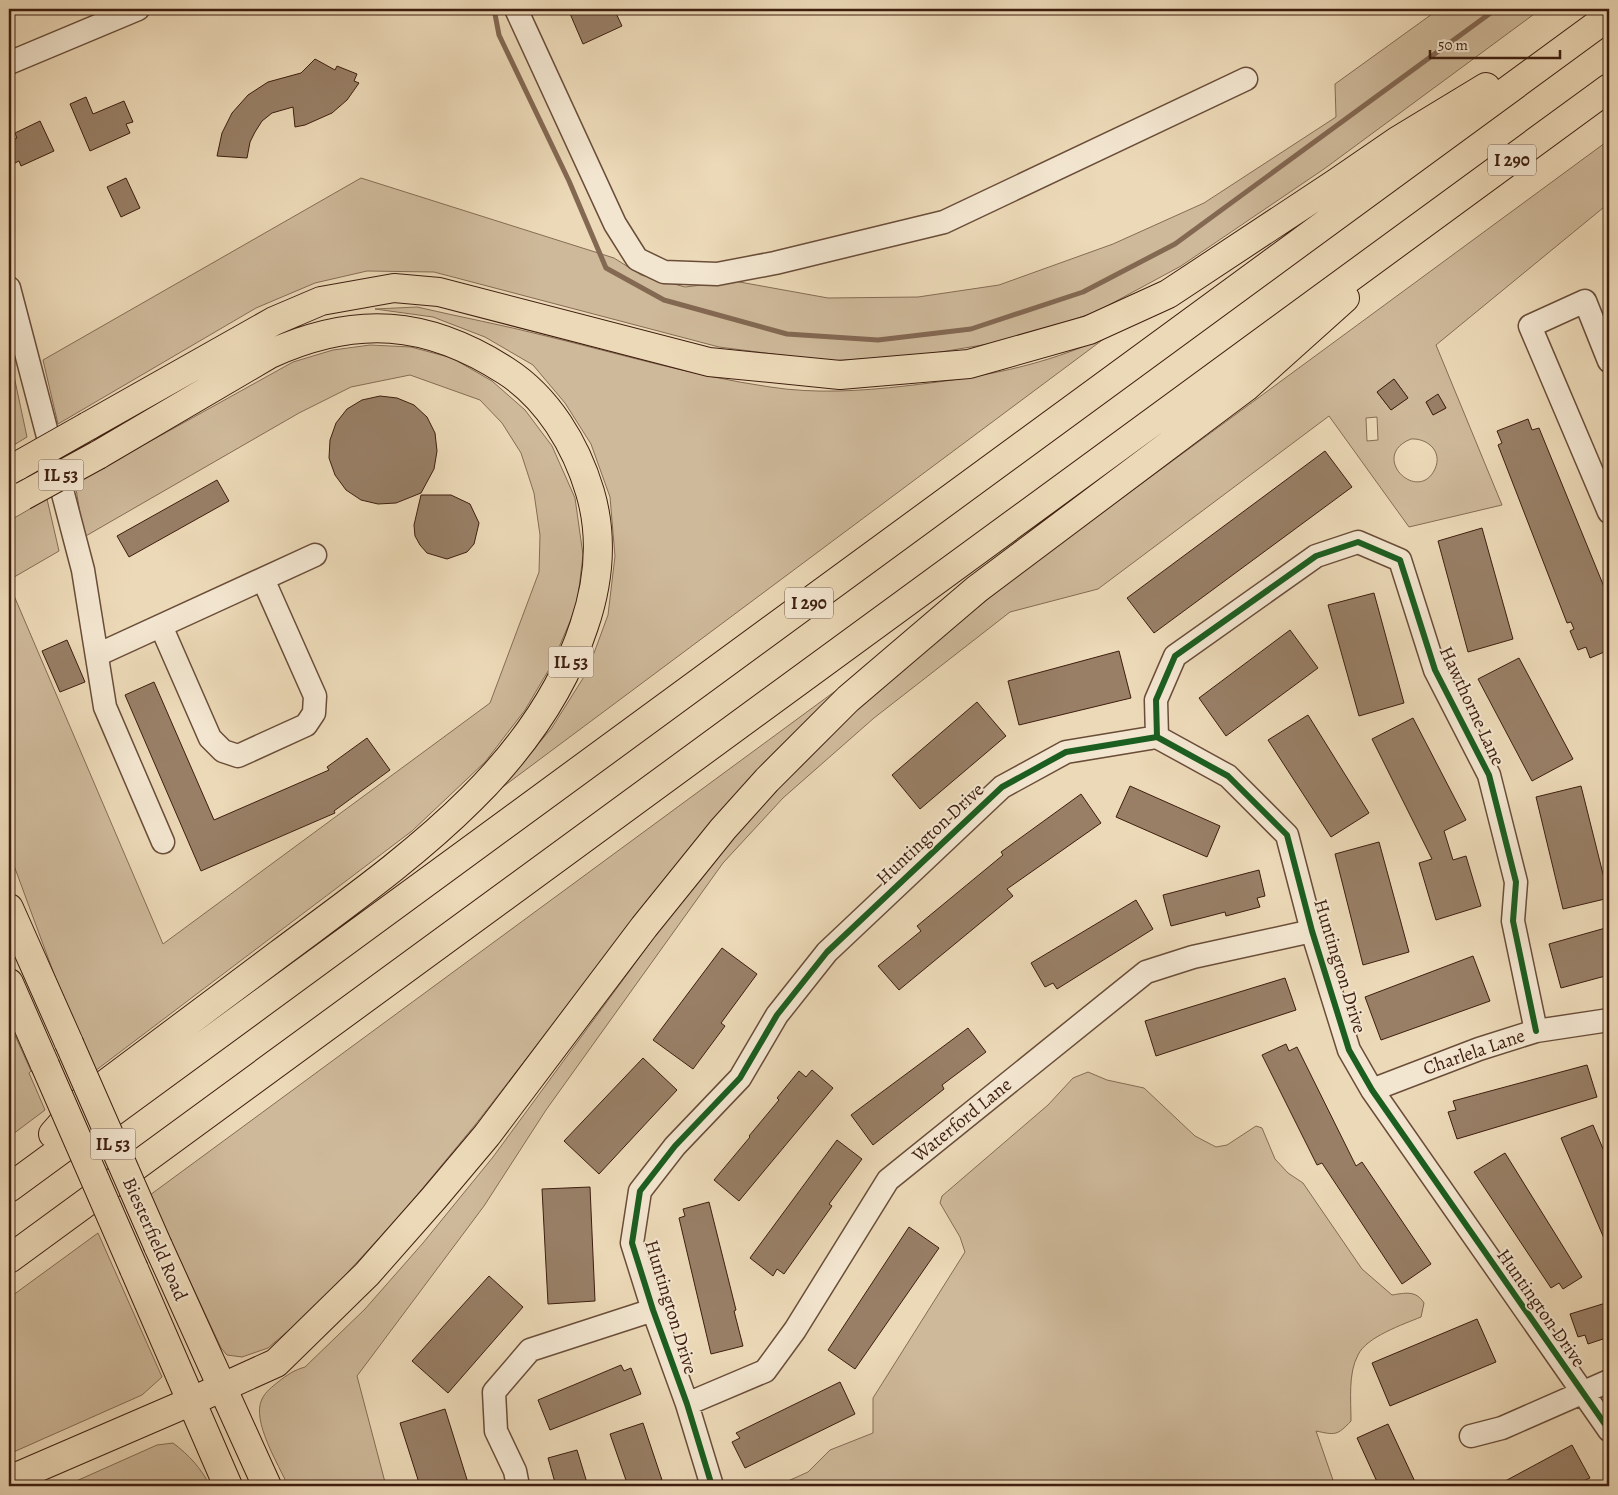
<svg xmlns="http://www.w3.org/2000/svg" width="1618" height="1495" viewBox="0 0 1618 1495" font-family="Alegreya,serif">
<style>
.green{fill:#ceb99a;stroke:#866c54;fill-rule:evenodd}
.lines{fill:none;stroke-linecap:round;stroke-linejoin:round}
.stream{stroke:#836852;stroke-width:5}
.building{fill:#987f66;stroke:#3e1e0f}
.minor-casing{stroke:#6a4d39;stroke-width:25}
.major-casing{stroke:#3e1e0f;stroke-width:30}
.highway-casing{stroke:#3e1e0f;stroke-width:30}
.minor{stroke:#f3e6d0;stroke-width:22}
.major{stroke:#ecd9b7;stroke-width:28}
.highway{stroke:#ecd9b7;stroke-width:28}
.major-bridge-casing{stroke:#3e1e0f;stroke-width:30;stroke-linecap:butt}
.highway-bridge-casing{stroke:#3e1e0f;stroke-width:30;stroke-linecap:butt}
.major-bridge{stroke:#ecd9b7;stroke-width:28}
.highway-bridge{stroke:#ecd9b7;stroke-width:28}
.cycleway-casing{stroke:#f3e6d0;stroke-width:9}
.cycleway{stroke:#1b5e20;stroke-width:6}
.labels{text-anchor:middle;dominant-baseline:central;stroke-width:4;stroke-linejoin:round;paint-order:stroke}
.shield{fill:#f3e6d0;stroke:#745a49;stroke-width:1}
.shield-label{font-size:18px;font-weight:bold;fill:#3e1e0f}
.street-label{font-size:19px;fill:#3e1e0f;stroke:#f3e6d0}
</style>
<rect width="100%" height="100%" fill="#ecd9b7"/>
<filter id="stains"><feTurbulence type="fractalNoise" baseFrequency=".004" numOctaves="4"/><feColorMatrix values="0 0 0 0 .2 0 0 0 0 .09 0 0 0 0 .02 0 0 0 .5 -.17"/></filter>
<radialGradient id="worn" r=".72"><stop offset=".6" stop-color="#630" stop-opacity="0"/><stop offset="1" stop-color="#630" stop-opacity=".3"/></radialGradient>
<!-- green -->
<path class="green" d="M1439,9H1541L1324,169L1181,266L1096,312L1012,340L917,356L827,361L719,347L434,272L367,271L315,283L256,308L58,424L43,360L361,178L614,258L641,275L685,287L734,281L828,298L918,297L999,285L1113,244L1204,203L1336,117L1335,84Z
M1609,140V203L1436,345L1502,505L1409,527L1329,416L1098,589L1010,612L874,718L783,798L723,863L546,1110L484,1206L357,1376L386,1486H288C279,1465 251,1421 262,1399C266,1391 272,1387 278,1382C287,1375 294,1370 305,1367L365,1309L423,1243L493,1157L675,909L722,849L835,728L902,667L1035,562ZM1394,379L1408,398L1391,410L1377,392ZM1438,395L1446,408L1433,415L1426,402ZM1377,417L1378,440L1367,441L1366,418ZM1411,439C1427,438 1443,451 1435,469C1418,505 1368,456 1411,439Z
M417,307C460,317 503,325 546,336C620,354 694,376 770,387C815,394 861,391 905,386C976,378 1044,367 1109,335L496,792L551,729L587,672L608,615L615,556L610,497L591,444L565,403L533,365L485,337L433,317L375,309Z
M370,345L411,347L452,358L492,381L525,410L552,446L575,498L583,555L577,605L551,666L525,710L485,762L412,831L95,1071L54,974L9,852V584L163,944L490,703L539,572L540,535L534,493L521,453L502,423L480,400L410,375L351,387L299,413L84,537L75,483L293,362L333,350Z
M14,376L27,437L9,448V380Z
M47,499L59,551L9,580V521Z
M868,667L572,1000L475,1125L403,1212L315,1308L268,1348L242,1357L227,1355L221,1348L150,1195Z
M9,1022L31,1071L29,1073L45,1110L9,1137Z
M1088,1072L1107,1080L1144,1088L1195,1136L1216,1147L1227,1145L1256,1126L1262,1128L1275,1159L1288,1173L1303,1183L1362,1269L1392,1295C1405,1293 1416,1290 1424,1303L1421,1317C1404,1324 1366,1337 1358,1355C1348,1373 1351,1400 1351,1421C1337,1436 1335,1435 1316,1431L1335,1486H777L808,1472L830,1450L873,1433V1398L965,1252L960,1237L940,1203L942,1196L1048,1105L1073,1078Z
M98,1233L162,1377L142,1395L9,1454V1298Z
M173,1443C189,1455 201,1468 210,1486H65L157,1445Z"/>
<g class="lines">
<!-- stream -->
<path class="stream" d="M494,9L499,35L569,181L606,268L664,300L787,334L878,340L971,329L1083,292L1175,244L1496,9"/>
</g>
<!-- building -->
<path class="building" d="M568,9H614L622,26L583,44Z
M315,59L335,70L337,66L357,74L354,81L359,83L347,100L332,113L305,125L295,127L293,107L272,113L262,121L255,132L250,142L247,158L217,156L222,133L232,113L248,95L268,82L301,73Z
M86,97L93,114L124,101L133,122L126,124L130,133L90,151L70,104Z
M40,121L54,151L21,166L19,161L9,166V142L17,138L15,133Z
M126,178L140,208L121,217L107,187Z
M1394,379L1408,398L1391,410L1377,392Z
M1438,394L1446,408L1433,415L1426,402Z
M380,396L397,398L414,405L427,417L435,433L437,451L434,469L421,493L396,503L378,504L361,500L346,490L335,475L329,458L330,440L336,423L347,409L362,400Z
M1528,419L1532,430L1539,428L1609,599V650L1590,658L1586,647L1578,650L1570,631L1574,629L1571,622L1567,623L1498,445L1502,443L1497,431Z
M1325,451L1352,487L1154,633L1127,598Z
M217,480L229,501L129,557L117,536Z
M421,495H451L470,504L479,523L474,544L467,552L447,559L427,553L420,545L415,536L414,525Z
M1482,528L1513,639L1468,652L1438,541Z
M1374,593L1404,703L1359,716L1328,605Z
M1290,630L1318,668L1226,736L1199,698Z
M67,640L85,682L60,692L42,651Z
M1119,651L1131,698L1019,725L1008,681Z
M1519,658L1573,759L1532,781L1478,679Z
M154,682L214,820L329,770L327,767L367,738L390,770L334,811L335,813L201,871L125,695Z
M977,702L1006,736L920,809L892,775Z
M1308,715L1369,813L1331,837L1268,740Z
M1413,718L1466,820L1444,831L1453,860L1466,856L1481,906L1436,920L1419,863L1432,859L1372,739Z
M1130,786L1220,826L1207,857L1116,817Z
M1581,786L1609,898L1563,909L1536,797Z
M1081,794L1101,823L1007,889L1013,896L899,990L878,966L921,931L917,926L1003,855L1001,852Z
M1379,842L1409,952L1363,965L1335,854Z
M1259,870L1265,896L1257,898L1260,907L1226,916L1225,912L1171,926L1163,895Z
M1136,900L1153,929L1057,989L1053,983L1045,987L1031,963Z
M1609,927V975L1561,988L1549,944Z
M722,948L757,974L721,1023L725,1026L693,1069L653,1040Z
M1473,956L1490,1001L1381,1040L1365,997Z
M1285,978L1296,1010L1156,1056L1145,1021Z
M968,1028L986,1052L942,1085L944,1089L873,1145L851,1115Z
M1286,1044L1289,1051L1297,1047L1356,1166L1362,1162L1431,1264L1402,1284L1322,1163L1317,1165L1262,1055Z
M643,1058L677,1090L599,1174L564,1141Z
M1587,1065L1597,1097L1457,1139L1448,1112L1456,1110L1453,1101Z
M812,1070L833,1088L739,1201L714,1180L750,1137L749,1136L779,1100L777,1098L799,1071L806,1077Z
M1593,1125L1609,1163L1605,1165L1609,1176V1250L1561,1138Z
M837,1140L862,1159L829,1204L832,1206L784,1274L777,1269L773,1276L750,1258Z
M1505,1153L1582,1277L1563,1289L1559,1283L1551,1288L1474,1172Z
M590,1187L595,1301L548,1304L542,1189Z
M709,1202L736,1310L734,1311L743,1346L711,1354L679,1218L685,1216L683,1209Z
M909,1227L939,1248L855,1369L828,1350Z
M489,1276L523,1307L448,1393L412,1361Z
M1609,1302V1337L1588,1344L1585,1335L1578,1337L1570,1314Z
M1477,1319L1496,1362L1390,1406L1372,1363Z
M621,1365L624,1371L631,1368L641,1394L550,1430L538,1400Z
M840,1382L855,1414L745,1468L732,1442L740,1438L736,1433Z
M445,1409L469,1486H420L400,1423Z
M643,1423L664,1486H628L610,1434Z
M1388,1424L1417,1486H1379L1357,1438Z
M1572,1445L1590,1478L1573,1486H1496Z
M577,1450L588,1486H556L548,1458Z"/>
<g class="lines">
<!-- minor casing -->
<g class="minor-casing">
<path id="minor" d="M516,9L615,224L637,259L664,272L717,274L775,263L944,222L1246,79
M9,63L138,9
M9,288L83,570L105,707L163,842
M1609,361L1585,301L1530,326L1609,512
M161,626L210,738L223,751L238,756L306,725L314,713L315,696L263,579
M97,655L315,555
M1157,737L1156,700L1175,656L1316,556L1358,542L1400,560L1435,670L1489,775L1516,882L1513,921L1536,1031
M1372,1090L1479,1049L1536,1031L1609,1020
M687,1404L765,1371L795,1330L888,1180L1146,972L1193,957L1312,931
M1471,1436L1502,1428L1609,1381
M518,1486L515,1471L496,1431L494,1392L530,1350L653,1310
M712,1486L687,1404L653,1310L632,1243L640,1191L675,1146L740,1078L777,1015L827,952L1002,787L1066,752L1157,737L1228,776L1287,835L1312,931L1349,1050L1372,1090L1609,1430"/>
</g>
<!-- major casing -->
<g class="major-casing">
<path id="major" d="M9,908L69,1043
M9,983L45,1065
M158,1246L267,1486
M134,1269L228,1486"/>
</g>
<!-- highway casing -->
<g class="highway-casing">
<path id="highway" d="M88,426L274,321L321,301L394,288L439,292L709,362L840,375L969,364L1089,330L1168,294L1336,183L1397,141L1486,87
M53,1134L80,1103C146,1053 213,1004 279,954C398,865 536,773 584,626C599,582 603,536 590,492C576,445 548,398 506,371C427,320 356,315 270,354L98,455
M9,1188L1609,16
M9,1259L1609,88
M9,1480L192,1401L276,1363L367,1274L434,1198L487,1135L644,927L723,829L767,780L848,699L977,589L1246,387L1345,298"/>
</g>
<!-- minor -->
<use href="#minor" class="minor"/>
<!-- major -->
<use href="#major" class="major"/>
<!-- highway -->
<use href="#highway" class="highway"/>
<!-- major-bridge casing -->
<g class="major-bridge-casing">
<path id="major-bridge" d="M69,1043L158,1246
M45,1065L134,1269"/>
</g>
<!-- highway-bridge casing -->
<g class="highway-bridge-casing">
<path id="highway-bridge" d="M19,465L88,426
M23,496L98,455"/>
</g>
<!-- major-bridge -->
<use href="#major-bridge" class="major-bridge"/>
<!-- highway-bridge -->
<use href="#highway-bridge" class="highway-bridge"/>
<!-- cycleway casing -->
<g class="cycleway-casing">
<path id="cycleway" d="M1157,737L1156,700L1175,656L1316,556L1358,542L1400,560L1435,670L1489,775L1516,882L1513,921L1536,1031
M712,1486L687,1404L653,1310L632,1243L640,1191L675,1146L740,1078L777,1015L827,952L1002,787L1066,752L1157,737L1228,776L1287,835L1312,931L1349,1050L1372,1090L1609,1430"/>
</g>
<!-- cycleway -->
<use href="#cycleway" class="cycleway"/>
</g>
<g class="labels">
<!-- shield labels -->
<g class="shield">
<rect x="1488" y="144.5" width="48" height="31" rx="4"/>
<rect x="38.5" y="459.5" width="45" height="31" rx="4"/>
<rect x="785" y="587.5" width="48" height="31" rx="4"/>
<rect x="548.5" y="646.5" width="45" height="31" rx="4"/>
<rect x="90.5" y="1128.5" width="45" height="31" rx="4"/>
</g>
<g class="shield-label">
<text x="1512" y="160">I 290</text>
<text x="61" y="475">IL 53</text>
<text x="809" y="603">I 290</text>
<text x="571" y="662">IL 53</text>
<text x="113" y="1144">IL 53</text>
</g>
<!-- street labels -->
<g class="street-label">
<text transform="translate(1472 706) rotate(65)">Hawthorne Lane</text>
<text transform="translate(930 834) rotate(-43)">Huntington Drive</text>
<text transform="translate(1340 966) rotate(73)">Huntington Drive</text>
<text transform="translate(1474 1052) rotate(-19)">Charlela Lane</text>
<text transform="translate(962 1120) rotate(-39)">Waterford Lane</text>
<text transform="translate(155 1239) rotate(66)">Biesterfield Road</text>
<text transform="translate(671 1307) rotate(73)">Huntington Drive</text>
<text transform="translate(1541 1308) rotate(55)">Huntington Drive</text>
</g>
</g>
<!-- margin -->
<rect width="1618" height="1495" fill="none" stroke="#ecd9b7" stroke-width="30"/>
<rect x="10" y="10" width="1598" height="1475" fill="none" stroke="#3e1e0f" stroke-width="2.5"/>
<rect x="15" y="15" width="1588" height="1465" fill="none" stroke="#3e1e0f"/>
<!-- scale -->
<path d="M1430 50v8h130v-8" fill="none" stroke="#3e1e0f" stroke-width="2.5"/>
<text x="1438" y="50" font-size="15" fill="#3e1e0f" stroke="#f3e6d0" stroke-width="4" paint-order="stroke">50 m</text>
<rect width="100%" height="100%" filter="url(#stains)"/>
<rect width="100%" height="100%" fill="url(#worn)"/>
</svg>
